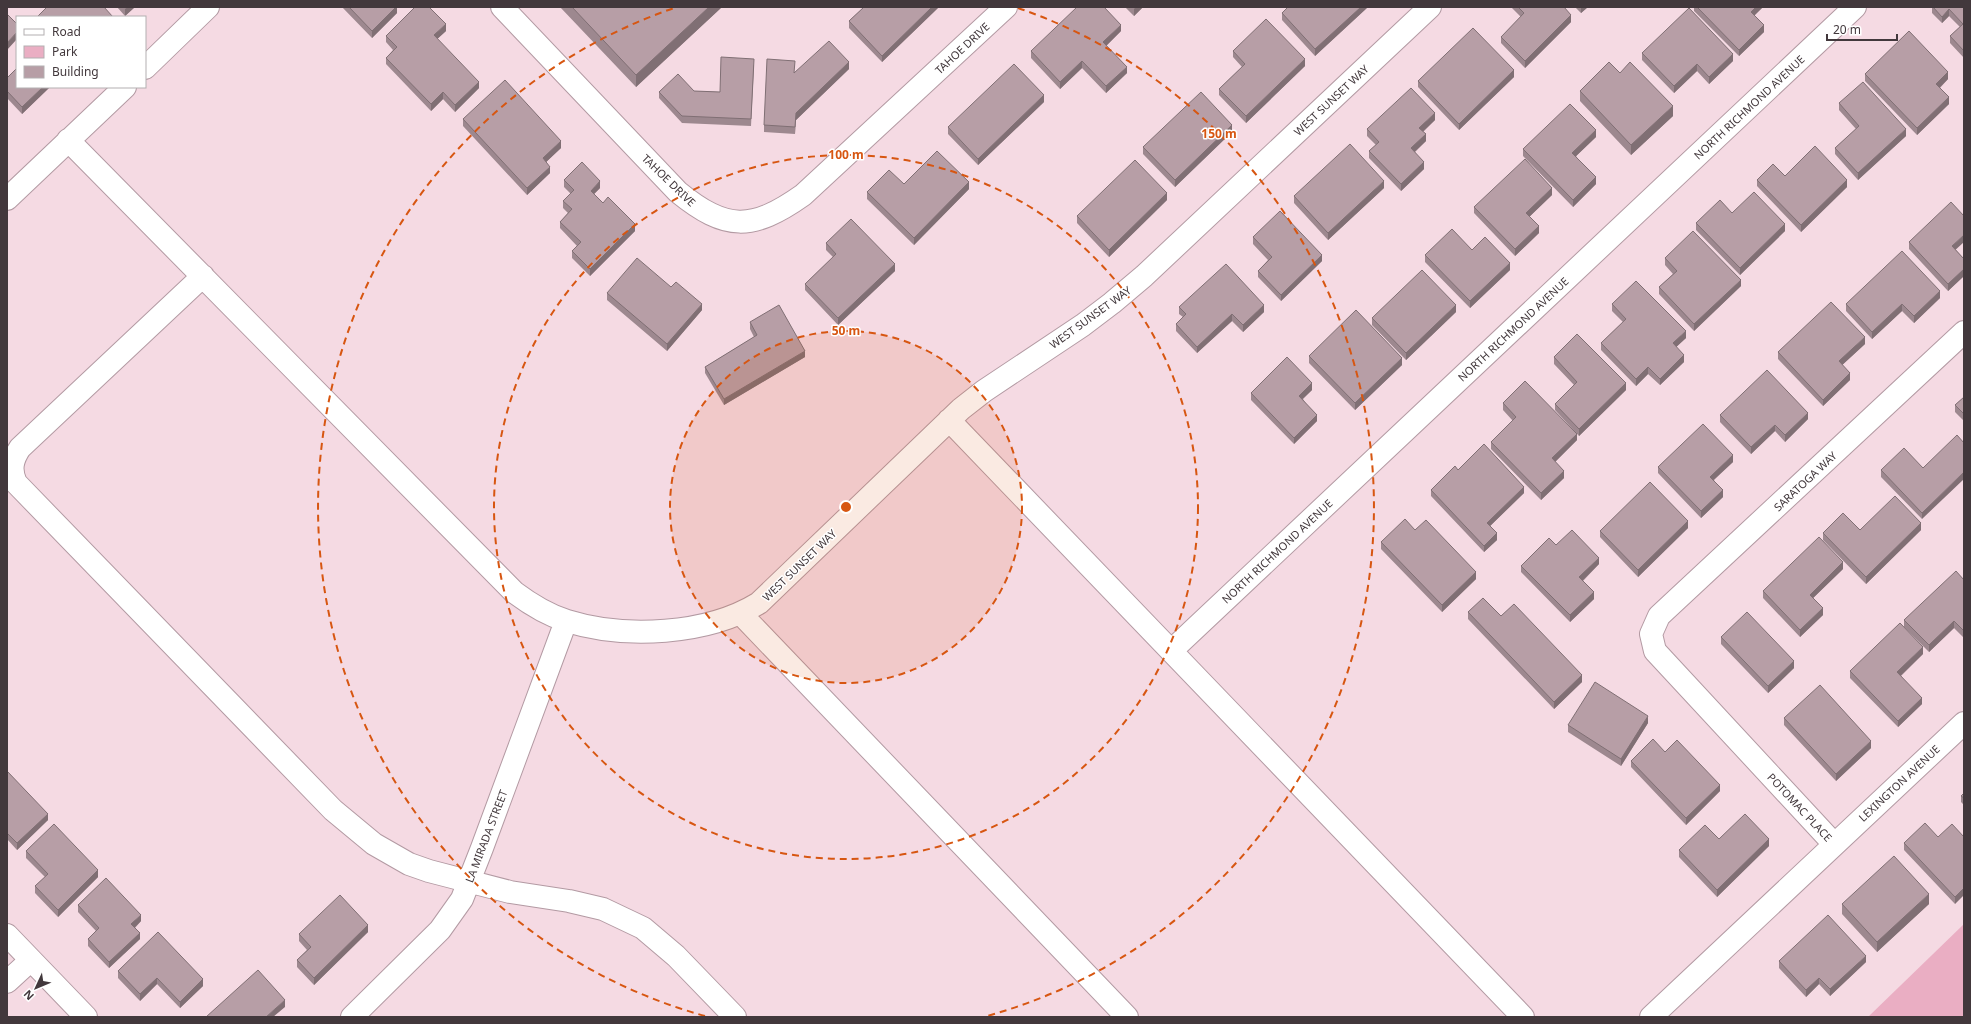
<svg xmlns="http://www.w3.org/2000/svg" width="1971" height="1024" viewBox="0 0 1971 1024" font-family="'Noto Sans',sans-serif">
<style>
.green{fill:#eaaec3}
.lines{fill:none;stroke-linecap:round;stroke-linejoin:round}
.minor-casing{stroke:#b39aa3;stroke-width:24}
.minor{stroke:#fff;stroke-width:22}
.wall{fill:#9d888f}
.shaded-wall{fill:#806f74}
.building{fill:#b79ea6;stroke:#806f74}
.ring{fill:none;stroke:#d75611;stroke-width:2;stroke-dasharray:7 5}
.labels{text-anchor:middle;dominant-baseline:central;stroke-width:3;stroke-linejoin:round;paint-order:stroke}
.street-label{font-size:11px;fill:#42383c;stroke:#fff}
.centre{fill:#d75611;stroke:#fff;stroke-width:2}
.ring-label{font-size:12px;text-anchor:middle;font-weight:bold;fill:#d75611;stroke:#fff;stroke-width:3;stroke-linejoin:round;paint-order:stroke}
</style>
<rect width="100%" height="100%" fill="#f5dae3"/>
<!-- green -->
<path class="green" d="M1964,924V1017H1868Z"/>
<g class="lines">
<!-- minor casing -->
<g class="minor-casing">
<path id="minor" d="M502,7L678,192C726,231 752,231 803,195L1006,7
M145,68L208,7
M68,140L514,592C530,604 548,615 567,621C625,639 707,635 759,603L961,409L984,391L1083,325L1112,303L1144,276L1430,7
M7,199L125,87
M203,276L20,448C12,460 10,470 16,483L333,810L374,844L409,864L429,871L510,892L569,901L603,909L643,928L676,956L735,1017
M949,420L1523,1017
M741,614L1127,1017
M1171,651L1855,7
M1834,844L1655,651L1651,634L1659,616L1964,332
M7,935L86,1017
M7,982L31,960
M352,1017L440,930L462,899L482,848L566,621
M1651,1017L1964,723"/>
</g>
<!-- minor -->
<use href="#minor" class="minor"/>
</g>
<!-- wall -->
<path class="wall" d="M117,7H135L125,16Z
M342,7H397V13L372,38Z
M560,7H722L636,87Z
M864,7H939L882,62L849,28V21Z
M1125,7H1143L1134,16Z
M1368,7L1315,56L1282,20V13Z
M1511,7H1564L1571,22L1525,68L1501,43V37L1521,17Z
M1575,7H1588L1581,13Z
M1694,7H1763L1754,15L1764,32L1739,56L1694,11Z
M1932,7H1964V58L1950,43V36L1960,27L1949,16L1942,23L1932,13Z
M446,31L437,39L479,88L455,112L443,99L431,111L386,64V58L393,50L386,42V36Z
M1121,31L1106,46L1127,73L1106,93L1082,68L1060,89L1031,58V51Z
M1233,51L1305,66L1246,123L1219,95V89L1242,67L1233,57Z
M1642,53L1733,61L1709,84L1697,71L1674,93L1642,60Z
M754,65L751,126L682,123L659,98V92L694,91L720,92Z
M849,69L796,120L795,134L764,132V125L795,73Z
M1620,73L1673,116L1631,155L1580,101V91Z
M1865,74L1948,79L1940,88L1949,104L1917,135L1865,81Z
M1514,77L1459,130L1418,87V81Z
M7,78L17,87H50L22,114L7,98Z
M1044,102L978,165L948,134V127Z
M1839,103L1906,136L1858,180L1835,154V148L1856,129L1839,110Z
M463,119L561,148L546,162L550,173L527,195L463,126Z
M1435,120L1423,132L1426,141L1415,152L1424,169L1401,191L1369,158V151L1376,145L1367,136V129Z
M1232,132L1175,187L1143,154V147Z
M1596,137L1576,156L1596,184L1573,207L1523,156V149Z
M1785,176L1847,187L1801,232L1757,186V180Z
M564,180L600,188L594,194L603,203L635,231L590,276L572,258V251L577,246L560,228V222L568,213L563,208V201L571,194L564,187Z
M1384,188L1328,240L1294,203V196Z
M969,189L914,245L867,199V192Z
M1552,195L1529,217L1539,233L1515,256L1474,213V207Z
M1167,200L1109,257L1077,223V216Z
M1732,213L1785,231L1740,275L1696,230V223Z
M1253,237L1322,261L1281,301L1258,277V271L1268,260L1253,244Z
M1909,242L1956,250L1964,259V276L1948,291L1909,249Z
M826,243L895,271L838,325L805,290V284L833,257L826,250Z
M1472,250L1510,270L1470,308L1425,262V255Z
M1665,258L1741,286L1694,331L1659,294V287L1673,274L1665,265Z
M671,287L702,310L667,351L607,300V293Z
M1940,298L1914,323L1902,311L1872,339L1846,311V304Z
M1612,304L1686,338L1676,347L1684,362L1660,385L1648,374L1636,386L1601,350V343L1623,322L1612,311Z
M1179,307L1264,312L1243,332L1232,321L1197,353L1176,331V324L1183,317L1179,314Z
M1456,312L1406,360L1372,325V318Z
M750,322L805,357L724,405L705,373V367L754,337L750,329Z
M1865,344L1842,365L1850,380L1823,406L1778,359V352Z
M1309,356L1402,365L1355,410L1309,363Z
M1554,357L1626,390L1579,436L1555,410V404L1574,385L1554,364Z
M1312,390L1303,399L1317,421L1294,444L1251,400V393Z
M1964,397V421L1955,412V405Z
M1503,403L1577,440L1555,462L1564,478L1541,500L1491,449V442L1513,421L1503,410Z
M1720,415L1808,419L1785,442L1775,431L1751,454L1720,422Z
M1733,462L1714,480L1723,497L1701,518L1658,473V467Z
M1923,468L1922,519L1881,477V470Z
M1458,470L1524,493L1490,526L1497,540L1484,552L1431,496V490Z
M1688,528L1638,577L1600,537V531Z
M1415,530L1476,579L1442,612L1381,549V542Z
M1921,530L1866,584L1823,540V533Z
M1556,545L1599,564L1583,581L1594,599L1570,622L1521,572V566Z
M1843,569L1813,598L1823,615L1800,637L1763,598V591Z
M1964,580V638L1954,628L1929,652L1904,627V620Z
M1468,612L1501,616L1582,682L1554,709L1468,619Z
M1721,637L1794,668L1768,693L1721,644Z
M1923,654L1901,676L1922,704L1898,727L1850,678V671Z
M1784,718L1871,748L1836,781L1784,725Z
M1648,723L1621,766L1568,732V725Z
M1665,752L1720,791L1686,825L1631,767V761Z
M7,771L48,820L17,850L7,839Z
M1964,793V805L1961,802V796Z
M1938,837H1964L1955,904L1904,850V843Z
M1769,846L1717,897L1679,857V850Z
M26,851L98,877L58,917L35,893V886L45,877L26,858Z
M1842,904H1929L1877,952L1842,914Z
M78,905L141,921L135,928L140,939L109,968L88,946V939L96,931L78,912Z
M368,932L314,985L297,967V960L307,950L299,941V934Z
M1779,961L1866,962L1830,996L1819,984L1806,997L1779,968Z
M118,971L203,986L180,1008L157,984L140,1001L118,978Z"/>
<!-- shaded-wall -->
<path class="shaded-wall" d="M128,7H135L125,16V9Z
M396,7H397V13L372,38V31Z
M709,7H722L636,87V75Z
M932,7H939L882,62V56Z
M1136,7H1143L1134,16V9Z
M1361,7H1368L1315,56V49Z
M1581,7H1588L1581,13Z
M1756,7H1763L1751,19V12Z
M1949,9V16L1942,23V17Z
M1571,15V22L1525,68V61Z
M446,24V31L434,42V35Z
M1121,25V31L1103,49V42Z
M1764,25V32L1739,56V50Z
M17,32V39L7,50V43Z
M1733,54V61L1709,84V77Z
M1305,59V66L1246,123V116Z
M1082,61V68L1060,89V82Z
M849,62V69L796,120L795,134L796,113Z
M1697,64V71L1674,93V86Z
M1127,67V73L1106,93V86Z
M1514,70V77L1459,130V124Z
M1948,72V79L1936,91V84Z
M479,82V88L455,112V105Z
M43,87H50L22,114V107Z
M443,92V99L431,111V104Z
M1044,95V102L978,165V159Z
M1949,97V104L1917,135V128Z
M1673,106V116L1631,155V145Z
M1435,113V120L1419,135V128Z
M1232,125V132L1175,187V180Z
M1906,129V136L1858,180V173Z
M1596,130V137L1572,160V153Z
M1426,134V141L1411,155V148Z
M561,141V148L543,165V158Z
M1424,162V169L1401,191V184Z
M550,167V173L527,195V188Z
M1596,177V184L1573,207V200Z
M1847,180V187L1801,232V225Z
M600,181V188L591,197V191Z
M1384,181V188L1328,240V233Z
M969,182V189L914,245V238Z
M1552,188V195L1526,220V213Z
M1167,193V200L1109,257V250Z
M635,224V231L590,276V269Z
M1785,224V231L1740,275V268Z
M1539,226V233L1515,256V249Z
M1964,235V242L1952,253V246Z
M1322,255V261L1281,301V295Z
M1510,263V270L1470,308V301Z
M895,264V271L838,325V318Z
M1964,269V276L1948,291V284Z
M1741,280V286L1694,331V324Z
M1940,291V298L1914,323V316Z
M702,304V310L667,351V344Z
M1902,304V311L1872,339V332Z
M1264,305V312L1243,332V325Z
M1456,305V312L1406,360V353Z
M1232,314V321L1197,353V347Z
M1686,331V338L1673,350V343Z
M1865,337V344L1839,368V361Z
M805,351V357L724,405V399Z
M1684,355V362L1660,385V379Z
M1402,358V365L1355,410V403Z
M1648,367V374L1636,386V379Z
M1850,373V380L1823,406V400Z
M1312,383V390L1299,402V396Z
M1626,383V390L1579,436V429Z
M1808,413V419L1785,442V435Z
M1317,415V421L1294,444V438Z
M1775,425V431L1751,454V447Z
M1577,434V440L1552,465V458Z
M1733,455V462L1710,483V477Z
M1564,471V478L1541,500V493Z
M1964,472V479L1922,519V513Z
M1524,487V493L1487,529V523Z
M1723,490V497L1701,518V511Z
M1688,521V528L1638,577V570Z
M1921,523V530L1866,584V577Z
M1497,533V540L1484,552V546Z
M1599,558V564L1579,584V577Z
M1843,562V569L1810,601V595Z
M1476,572V579L1442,612V605Z
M1594,592V599L1570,622V615Z
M1823,608V615L1800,637V630Z
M1954,621V628L1929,652V645Z
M1923,647V654L1897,679V672Z
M1794,661V668L1768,693V686Z
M1582,675V682L1554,709V702Z
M1922,698V704L1898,727V721Z
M1648,716V723L1621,766V759Z
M1871,741V748L1836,781V774Z
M1720,785V791L1686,825V818Z
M48,814V820L17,850V843Z
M1769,839V846L1717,897V890Z
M98,870V877L58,917V910Z
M1964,888V895L1955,904V897Z
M1929,894V904L1877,952V942Z
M141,915V921L131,931V924Z
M368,925V932L314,985V978Z
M140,933V939L109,968V962Z
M1866,956V962L1830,996V989Z
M157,978V984L140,1001V994Z
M1819,978V984L1806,997V990Z
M203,979V986L180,1008V1002Z
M285,1000V1007L273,1017H266Z"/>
<!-- building -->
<path class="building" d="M47,7H104L113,17H37Z
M349,7H396L372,31Z
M415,7H429L446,24L434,35L479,82L455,105L443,92L431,104L386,58L397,47L386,36Z
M572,7H709L636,75Z
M864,7H932L882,56L849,21Z
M1077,7H1104L1121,25L1103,42L1127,67L1106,86L1082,61L1060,82L1031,51Z
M1288,7H1361L1315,49L1282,13Z
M1518,7H1564L1571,15L1525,61L1501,37L1524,13Z
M1697,7H1756L1751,12L1764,25L1739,50Z
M1933,7H1964V51L1950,36L1963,24L1949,9L1942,17Z
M1689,8L1733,54L1709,77L1697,64L1674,86L1642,53Z
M7,14L17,24V32L7,43Z
M1266,19L1305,59L1246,116L1219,89L1245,64L1233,51Z
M1473,28L1514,70L1459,124L1418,81Z
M1909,31L1948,72L1936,84L1949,97L1917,128L1865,74Z
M829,41L849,62L796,113L795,127L764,125L767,59L795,61L794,73Z
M721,57L754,59L751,119L682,116L659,92L678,74L694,91L720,92Z
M1609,62L1620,73L1630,62L1673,106L1631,145L1580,91Z
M1014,64L1044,95L978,159L948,127Z
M17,68V87H43L22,107L7,91V78Z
M505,80L561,141L543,158L550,167L527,188L463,119Z
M1863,82L1906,129L1858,173L1835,148L1859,126L1839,103Z
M1411,88L1435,113L1419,128L1426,134L1411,148L1424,162L1401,184L1369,151L1379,142L1367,129Z
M1201,92L1232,125L1175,180L1143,147Z
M1570,104L1596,130L1572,153L1596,177L1573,200L1523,149Z
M1350,144L1384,181L1328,233L1294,196Z
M1815,146L1847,180L1801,225L1757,180L1773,164L1785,176Z
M937,151L969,182L914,238L867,192L889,170L904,184Z
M1525,159L1552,188L1526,213L1539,226L1515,249L1474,207Z
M1135,160L1167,193L1109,250L1077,216Z
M582,162L600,181L591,191L603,203L608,197L635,224L590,269L572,251L581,242L560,222L572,209L563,201L574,190L564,180Z
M1754,192L1785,224L1740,268L1696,223L1720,200L1732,213Z
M1951,202L1964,216V235L1952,246L1964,259V269L1948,284L1909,242Z
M1280,211L1322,255L1281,295L1258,271L1272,257L1253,237Z
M851,219L895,264L838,318L805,284L836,254L826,243Z
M1452,229L1472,250L1485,237L1510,263L1470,301L1425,255Z
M1693,231L1741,280L1694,324L1659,287L1677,271L1665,258Z
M1902,251L1940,291L1914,316L1902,304L1872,332L1846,304Z
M637,258L671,287L676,282L702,304L667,344L607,293Z
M1226,264L1264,305L1243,325L1232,314L1197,347L1176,324L1186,314L1179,307Z
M1422,270L1456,305L1406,353L1372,318Z
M1636,281L1686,331L1673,343L1684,355L1660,379L1648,367L1636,379L1601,343L1626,319L1612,304Z
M1831,302L1865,337L1839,361L1850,373L1823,400L1778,352Z
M779,305L805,351L724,399L705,367L757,335L750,322Z
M1356,310L1402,358L1355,403L1309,356Z
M1577,334L1626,383L1579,429L1555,404L1577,382L1554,357Z
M1287,357L1312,383L1299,396L1317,415L1294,438L1251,393Z
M1767,370L1808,413L1785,435L1775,425L1751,447L1720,415Z
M1525,381L1577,434L1552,458L1564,471L1541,493L1491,442L1516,417L1503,403Z
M1964,397V414L1955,405Z
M1703,424L1733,455L1710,477L1723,490L1701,511L1658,467Z
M1957,435L1964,443V472L1922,513L1881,470L1904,448L1923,468Z
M1484,444L1524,487L1487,523L1497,533L1484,546L1431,490L1455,466L1458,470Z
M1650,482L1688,521L1638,570L1600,531Z
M1895,496L1921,523L1866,577L1823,533L1843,513L1860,530Z
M1405,519L1415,530L1426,520L1476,572L1442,605L1381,542Z
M1572,530L1599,558L1579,577L1594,592L1570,615L1521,566L1549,538L1556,545Z
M1819,537L1843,562L1810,595L1823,608L1800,630L1763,591Z
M1956,571L1964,580V631L1954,621L1929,645L1904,620Z
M1483,598L1501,616L1514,604L1582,675L1554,702L1468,612Z
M1747,612L1794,661L1768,686L1721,637Z
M1900,623L1923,647L1897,672L1922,698L1898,721L1850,671Z
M1595,682L1648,716L1621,759L1568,725Z
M1820,685L1871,741L1836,774L1784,718Z
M1653,739L1665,752L1677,740L1720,785L1686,818L1631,761Z
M7,771L48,814L17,843L7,833Z
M1964,793V798L1961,796Z
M1745,814L1769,839L1717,890L1679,850L1705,825L1719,839Z
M1925,823L1938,837L1952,824L1964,837V888L1955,897L1904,843Z
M54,824L98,870L58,910L35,886L48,874L26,851Z
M1894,856L1929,894L1877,942L1842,904Z
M106,878L141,915L131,924L140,933L109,962L88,939L99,928L78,905Z
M340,895L368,925L314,978L297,960L311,947L299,934Z
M1828,915L1866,956L1830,989L1819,978L1806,990L1779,961Z
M158,932L203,979L180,1002L157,978L140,994L118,971Z
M258,970L285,1000L266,1017H206Z"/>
<!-- distance rings -->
<circle cx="846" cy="507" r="176" fill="#d75611" fill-opacity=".12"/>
<g class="ring">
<circle cx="846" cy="507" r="176"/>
<circle cx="846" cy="507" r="352"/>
<path d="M705 1016A528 528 0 0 1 674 8M1018 8A528 528 0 0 1 987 1016"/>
</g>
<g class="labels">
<!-- street labels -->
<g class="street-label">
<text transform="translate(962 48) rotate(-43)">TAHOE DRIVE</text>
<text transform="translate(1331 100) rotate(-43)">WEST SUNSET WAY</text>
<text transform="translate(1749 107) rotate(-43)">NORTH RICHMOND AVENUE</text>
<text transform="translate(669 180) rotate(44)">TAHOE DRIVE</text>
<text transform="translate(1090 317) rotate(-36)">WEST SUNSET WAY</text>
<text transform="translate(1513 329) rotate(-43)">NORTH RICHMOND AVENUE</text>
<text transform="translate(1805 481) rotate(-43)">SARATOGA WAY</text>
<text transform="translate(1277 551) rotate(-43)">NORTH RICHMOND AVENUE</text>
<text transform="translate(799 565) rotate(-44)">WEST SUNSET WAY</text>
<text transform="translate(1899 783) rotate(-43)">LEXINGTON AVENUE</text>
<text transform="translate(1800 807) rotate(47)">POTOMAC PLACE</text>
<text transform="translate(486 836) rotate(-69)">LA MIRADA STREET</text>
</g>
</g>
<circle cx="846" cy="507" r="6" class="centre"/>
<g class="ring-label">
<text x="1219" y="138">150 m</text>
<text x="846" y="159">100 m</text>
<text x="846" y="335">50 m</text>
</g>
<!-- border -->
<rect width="1971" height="1024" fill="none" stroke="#42383c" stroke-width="16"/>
<!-- legend -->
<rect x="16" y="16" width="130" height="72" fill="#ffffff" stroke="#b3afb1"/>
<rect x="24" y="29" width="20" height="6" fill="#ffffff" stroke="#b3afb1"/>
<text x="52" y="36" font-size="12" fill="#42383c">Road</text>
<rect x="24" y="46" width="20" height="12" fill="#eaaec3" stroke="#b3afb1"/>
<text x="52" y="56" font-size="12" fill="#42383c">Park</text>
<rect x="24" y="66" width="20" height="12" fill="#b79ea6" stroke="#b3afb1"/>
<text x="52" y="76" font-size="12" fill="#42383c">Building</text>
<!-- north arrow -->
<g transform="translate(36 988) rotate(226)" stroke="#ffffff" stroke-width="3" paint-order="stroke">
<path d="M0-3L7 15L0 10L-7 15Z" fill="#42383c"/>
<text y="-6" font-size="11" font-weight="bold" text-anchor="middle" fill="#42383c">N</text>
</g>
<!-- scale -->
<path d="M1827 34v6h70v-6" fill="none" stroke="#42383c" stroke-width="2"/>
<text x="1833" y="34" font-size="12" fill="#42383c" stroke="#ffffff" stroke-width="3" paint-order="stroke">20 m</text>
</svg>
